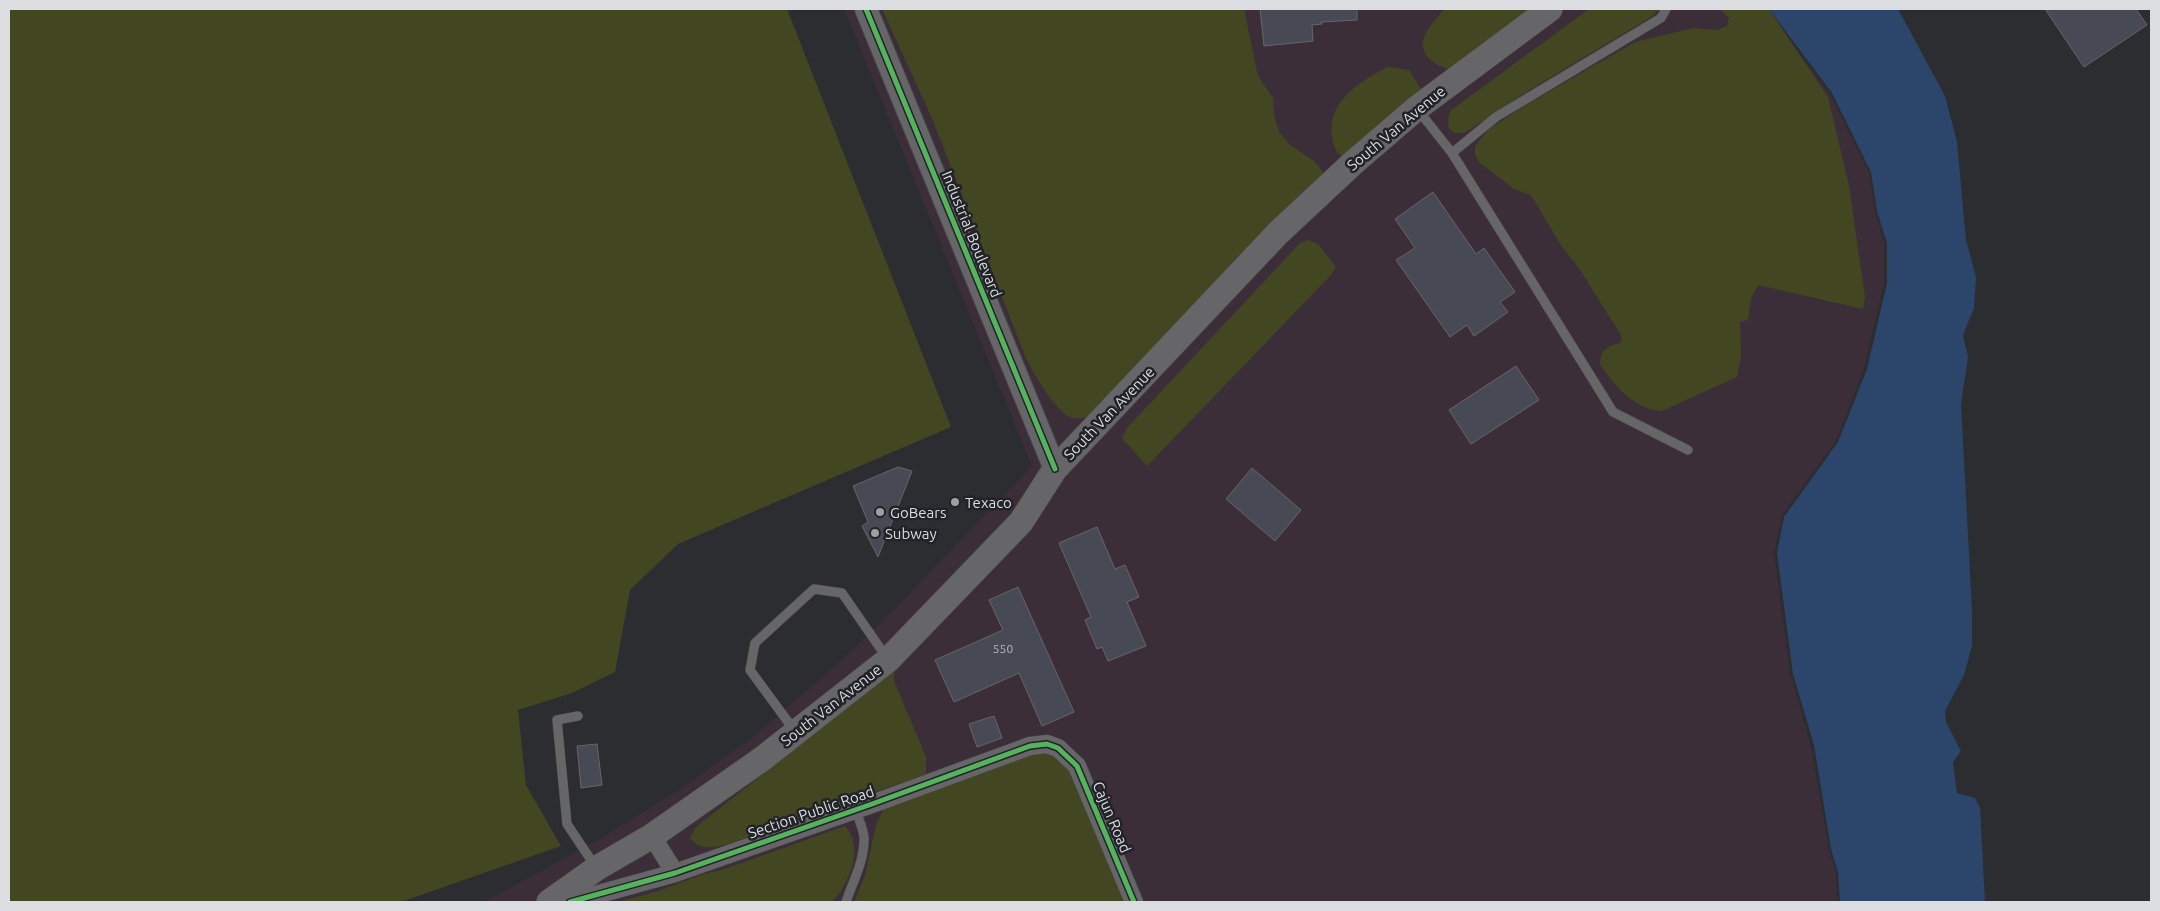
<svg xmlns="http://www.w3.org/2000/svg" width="2160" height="911" viewBox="0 0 2160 911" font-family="Ubuntu,sans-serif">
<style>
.industrial{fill:#3c2e39}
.green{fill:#434721}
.water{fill:#2c456b}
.building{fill:#474954;stroke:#666669}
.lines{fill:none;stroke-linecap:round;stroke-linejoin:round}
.service-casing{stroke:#494a4d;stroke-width:10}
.minor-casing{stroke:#494a4d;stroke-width:19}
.tertiary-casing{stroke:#494a4d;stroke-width:24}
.secondary-casing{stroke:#494a4d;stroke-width:26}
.service{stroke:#666668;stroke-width:9}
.minor{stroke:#666668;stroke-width:18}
.tertiary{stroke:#666668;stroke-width:22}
.secondary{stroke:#666668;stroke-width:25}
.cycleway-casing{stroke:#212328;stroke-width:8}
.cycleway{stroke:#56b35d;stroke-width:5}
.poi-dot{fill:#9e9fa3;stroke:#212328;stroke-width:2}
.labels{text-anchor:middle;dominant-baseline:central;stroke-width:5;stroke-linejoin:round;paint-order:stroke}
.number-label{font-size:12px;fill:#b7b8be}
.street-label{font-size:15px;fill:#dcdde1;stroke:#212328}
.poi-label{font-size:15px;fill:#dcdde1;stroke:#212328;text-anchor:start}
</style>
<rect width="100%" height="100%" fill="#2c2d31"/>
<!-- industrial -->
<path class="industrial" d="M844,9H1765L1830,94L1869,173L1875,211L1884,243V283L1864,368L1836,441L1782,515L1774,553L1790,674L1811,746L1829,850L1836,873L1837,902H484L600,839L679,790L748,741L839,663L888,616L1032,466Z"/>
<!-- green -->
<path class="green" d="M9,9H787L951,427L678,544L630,590L615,672L572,693L518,710L526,785L561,846L401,902H9Z
M882,9H1244L1258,76L1273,98L1274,115L1279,132L1290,145L1314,161L1323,172L1324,179L1087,417C1081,418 1074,420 1068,416C1054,408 1033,373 1026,358L932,118Z
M1444,9H1539L1452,70C1437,68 1415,53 1425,35C1429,26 1438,17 1444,9Z
M1589,9H1659L1651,17L1531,89L1466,132C1448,137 1446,126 1450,111Z
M1720,9H1769L1828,97L1849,186L1865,297L1863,309L1758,285L1751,298L1748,320L1740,322L1741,356L1737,377L1662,411C1636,410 1613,385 1600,364C1601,349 1607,346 1620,343L1622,337L1579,268L1562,247L1531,195L1514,189L1479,162L1475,154V146L1489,129L1521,108L1635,42L1694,28L1717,30L1727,26L1729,18Z
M1387,67L1409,70L1421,89L1422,95L1342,157C1335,151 1333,145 1332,136C1327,101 1360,82 1387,67Z
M1308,240L1318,244L1336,267L1331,275L1147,466L1122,438L1127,428L1300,243Z
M894,671V681L926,757V774L729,844C715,847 701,852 690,838L696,827Z
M1044,753L1053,756L1069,766L1127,902H854L865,876L876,825L884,808L1035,754Z
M845,826C865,847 849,884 832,902H619L658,891L704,874L725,869Z"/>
<!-- water -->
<path class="water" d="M1769,9H1898L1945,96L1957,142L1966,240L1976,277L1974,308L1963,335L1968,357L1961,404L1972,610V646L1964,675L1945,711L1946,722L1961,751L1953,762L1957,793L1975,798L1980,808L1985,902H1840L1838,872L1831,849L1814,745L1793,674L1777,553L1784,517L1838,442L1867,369L1887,283V243L1877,211L1871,172L1832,93Z"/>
<!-- building -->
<path class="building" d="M1260,9H1357V20L1321,22L1322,24L1312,25L1313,41L1264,46Z
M2045,9H2136L2147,25L2084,67Z
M1433,192L1476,254L1484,248L1515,292L1500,302L1508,312L1474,336L1467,325L1450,337L1396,260L1415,248L1395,219Z
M1516,366L1539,400L1471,444L1449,410Z
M898,467L912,471L878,557L862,526L868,522L853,486Z
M1252,468L1301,510L1275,541L1226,499Z
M1097,527L1115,569L1125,565L1139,597L1127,602L1146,646L1108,661L1102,647L1097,649L1085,620L1091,617L1059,543Z
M1018,587L1074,712L1042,726L1019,673L954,702L935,660L1003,630L989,600Z
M994,716L1002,738L977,747L969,724Z
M597,744L602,785L581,788L577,746Z"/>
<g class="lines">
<!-- service casing -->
<g class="service-casing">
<path id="service" d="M1418,110L1452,153L1496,117L1661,18L1666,9
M1452,153L1613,412L1688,450
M578,716L557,720L567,824L595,866
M794,730L750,670L755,643L814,589L842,593L887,658
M846,902C853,881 865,860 864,837C863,828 858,818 856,810"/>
</g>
<!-- minor casing -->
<g class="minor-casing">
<path id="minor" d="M652,836L675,873
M570,902L675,873L872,804L1030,746L1047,744L1058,748L1077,766L1134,902"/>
</g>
<!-- tertiary casing -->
<g class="tertiary-casing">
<path id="tertiary" d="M866,9L1055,469"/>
</g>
<!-- secondary casing -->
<g class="secondary-casing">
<path id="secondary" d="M549,902L597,868L652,836L762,759L888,660L1021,522L1055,469L1278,233L1353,163L1417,108L1550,9"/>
</g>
<!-- service -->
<use href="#service" class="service"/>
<!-- minor -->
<use href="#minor" class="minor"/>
<!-- tertiary -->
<use href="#tertiary" class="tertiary"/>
<!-- secondary -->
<use href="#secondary" class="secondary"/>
<!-- cycleway casing -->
<g class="cycleway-casing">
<path id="cycleway" d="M866,9L1055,469
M570,902L675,873L872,804L1030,746L1047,744L1058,748L1077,766L1134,902"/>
</g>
<!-- cycleway -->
<use href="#cycleway" class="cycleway"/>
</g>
<!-- markers -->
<g class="poi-dot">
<circle cx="955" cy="502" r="5"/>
<circle cx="880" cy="512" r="5"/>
<circle cx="875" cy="533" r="5"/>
</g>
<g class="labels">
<!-- number labels -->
<g class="number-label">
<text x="1003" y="648">550</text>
</g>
<!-- street labels -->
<g class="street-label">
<text transform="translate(1396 128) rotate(-40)">South Van Avenue</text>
<text transform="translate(972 234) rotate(68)">Industrial Boulevard</text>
<text transform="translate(1109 413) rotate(-46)">South Van Avenue</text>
<text transform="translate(831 705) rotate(-38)">South Van Avenue</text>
<text transform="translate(811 812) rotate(-19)">Section Public Road</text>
<text transform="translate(1112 817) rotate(67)">Cajun Road</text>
</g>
<!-- poi labels -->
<g class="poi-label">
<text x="965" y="502">Texaco</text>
<text x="890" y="512">GoBears</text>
<text x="885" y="533">Subway</text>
</g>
</g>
<!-- border -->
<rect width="2160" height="911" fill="none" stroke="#dcdde1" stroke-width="20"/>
</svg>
